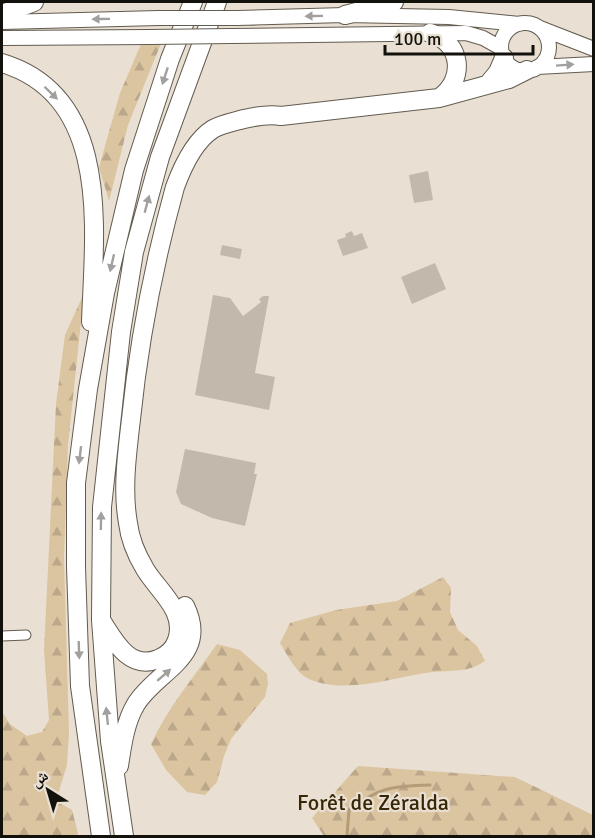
<svg xmlns="http://www.w3.org/2000/svg" width="595" height="838" viewBox="0 0 595 838" font-family="Signika,'Noto Naskh Arabic',sans-serif">
<style>
.forest{fill:url(#forest-firs)}
.lines{fill:none;stroke-linecap:round;stroke-linejoin:round}
.stream{stroke:#b39c77;stroke-width:3}
.building{fill:#c2b9ac}
.minor-casing{stroke:#625b4f;stroke-width:11}
.secondary-casing{stroke:#625b4f;stroke-width:16}
.motorway-casing{stroke:#625b4f;stroke-width:20}
.minor{stroke:#fff;stroke-width:9}
.secondary{stroke:#fff;stroke-width:14}
.motorway{stroke:#fff;stroke-width:18}
.secondary-bridge-casing{stroke:#625b4f;stroke-width:16;stroke-linecap:butt}
.secondary-bridge{stroke:#fff;stroke-width:14}
.oneway{fill:#a1a09e}
.labels{text-anchor:middle;dominant-baseline:central;stroke-width:4.5;stroke-linejoin:round;paint-order:stroke}
.park-label{font-size:22px;fill:#382707;stroke:#e9e0d3}
</style>
<defs>
<pattern id="forest-firs" width="22" height="20" patternUnits="userSpaceOnUse" patternTransform="scale(1.5)"><rect width="22" height="20" fill="#dbc4a0"/><path d="M5 1l3.5 6h-7zM16 11l3.5 6h-7z" fill="#bba789"/></pattern>
</defs>
<rect width="100%" height="100%" fill="#e9e0d3"/>
<!-- forest -->
<path class="forest" d="M162,41L128,125L109,201L99,167L120,93L141,44Z
M84,293L68,445L64,558L69,732L67,765L56,801L72,810L78,833L77,836H2V712L10,724L27,736L42,732L49,720L44,650L56,404L65,335Z
M443,577L451,588L450,612L458,630L477,646L485,661C468,673 452,670 432,672C395,677 346,695 309,679C296,673 287,654 280,643L290,623L336,610L397,601Z
M217,644L240,650L267,674L268,684L265,697L231,739L224,756L217,782L205,795L187,792L166,770L151,744C168,707 194,677 217,644Z
M358,766L515,777L593,815V836H324L312,818Z"/>
<g class="lines">
<!-- stream -->
<path class="stream" d="M347,836L349,810C380,787 392,786 430,785"/>
</g>
<!-- building -->
<path class="building" d="M428,171L433,200L414,203L409,175Z
M352,231L354,236L362,233L368,248L343,256L337,240L346,237L345,234Z
M222,245L242,249L240,259L220,255Z
M435,263L446,289L412,304L401,277Z
M213,295L230,298L243,316L261,302L259,299L263,296H269L255,373L275,377L269,410L195,395Z
M185,449L256,463L254,474H257L245,526L212,518L181,504L176,492Z"/>
<g class="lines">
<!-- minor casing -->
<g class="minor-casing">
<path id="minor" d="M2,636L26,635"/>
</g>
<!-- secondary casing -->
<g class="secondary-casing">
<path id="secondary" d="M237,18L345,15L449,17L519,24
M2,22L159,18
M501 47a24 24 0 1 1 48 0a24 24 0 1 1-48 0Z
M540,28L594,49
M231,36L466,33L483,38L501,48
M2,38L150,37
M537,67L594,64"/>
</g>
<!-- motorway casing -->
<g class="motorway-casing">
<path id="motorway" d="M2,14L34,2
M345,15L394,2
M430,33C462,42 466,80 439,98
M2,63C113,97 94,232 91,322
M489,83L498,72L504,58
M101,620C114,640 129,671 158,659C166,656 174,649 177,640C187,611 158,591 145,569C136,554 130,540 128,523C122,489 127,454 131,419C139,341 154,263 175,187C182,168 194,141 213,129C222,124 233,122 244,119C257,116 268,114 281,116L439,98L509,79L527,70
M119,766C122,746 125,722 136,704C157,670 210,657 185,606
M101,836L80,686L76,567V483L88,389L105,293L134,170L170,59L193,2
M124,836L110,741L101,620L102,507L121,332L134,252L160,157L217,2"/>
</g>
<!-- minor -->
<use href="#minor" class="minor"/>
<!-- secondary -->
<use href="#secondary" class="secondary"/>
<!-- motorway -->
<use href="#motorway" class="motorway"/>
<!-- secondary-bridge casing -->
<g class="secondary-bridge-casing">
<path id="secondary-bridge" d="M159,18H237
M150,37L231,36"/>
</g>
<!-- secondary-bridge -->
<use href="#secondary-bridge" class="secondary-bridge"/>
</g>
<!-- one-way arrows -->
<defs><path id="oneway-solid" d="M-6-.8H1V-3.2L6.5 0L1 3.2V.8H-6Z" transform="scale(1.5)"/></defs>
<g class="oneway">
<use href="#oneway-solid" transform="translate(314 16) rotate(179)"/>
<use href="#oneway-solid" transform="translate(101 19) rotate(179)"/>
<use href="#oneway-solid" transform="translate(565 65) rotate(-4)"/>
<use href="#oneway-solid" transform="translate(165 76) rotate(108)"/>
<use href="#oneway-solid" transform="translate(51 93) rotate(44)"/>
<use href="#oneway-solid" transform="translate(147 204) rotate(-75)"/>
<use href="#oneway-solid" transform="translate(112 263) rotate(103)"/>
<use href="#oneway-solid" transform="translate(80 455) rotate(97)"/>
<use href="#oneway-solid" transform="translate(101 521) rotate(-89)"/>
<use href="#oneway-solid" transform="translate(79 650) rotate(88)"/>
<use href="#oneway-solid" transform="translate(164 675) rotate(-41)"/>
<use href="#oneway-solid" transform="translate(107 716) rotate(-96)"/>
</g>
<g class="labels">
<!-- park labels -->
<g class="park-label">
<text x="373" y="802">Forêt de Zéralda</text>
</g>
</g>
<!-- border -->
<rect width="595" height="838" fill="none" stroke="#13110c" stroke-width="6"/>
<!-- north arrow -->
<g transform="translate(48 790) rotate(323)" stroke="#e9e0d3" stroke-width="4.5" paint-order="stroke">
<path d="M0-4.5L10 22L0 15L-10 22Z" fill="#13110c"/>
<text y="-9" font-size="16" font-weight="bold" text-anchor="middle" fill="#13110c">ش</text>
</g>
<!-- scale -->
<path d="M385 45v9h148v-9" fill="none" stroke="#13110c" stroke-width="3"/>
<text x="394" y="45" font-size="18" fill="#13110c" stroke="#e9e0d3" stroke-width="4.5" paint-order="stroke">100 m</text>
</svg>
